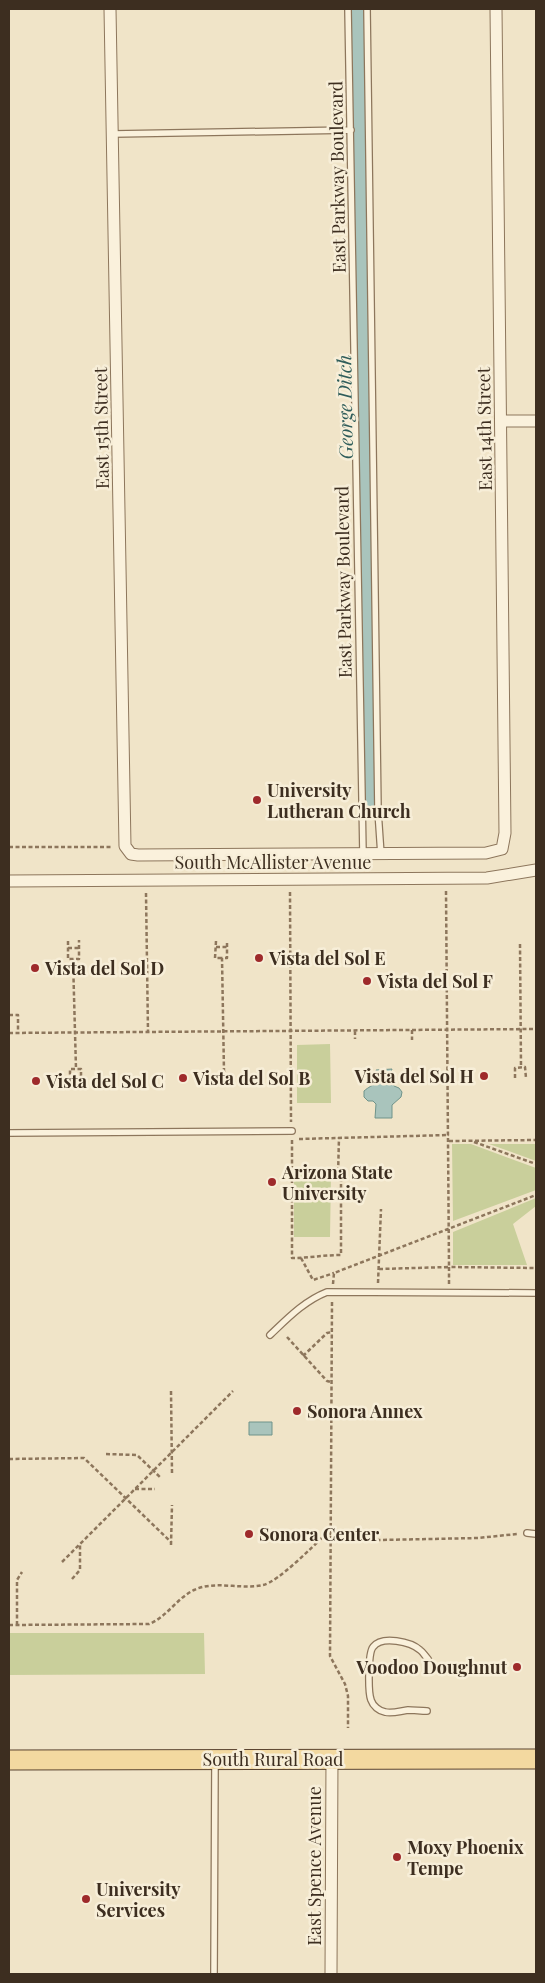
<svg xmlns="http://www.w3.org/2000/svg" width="545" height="1983" viewBox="0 0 545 1983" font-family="'Playfair Display',serif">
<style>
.green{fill:#c9cf9b}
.water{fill:#a9c4bc;stroke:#6f938a}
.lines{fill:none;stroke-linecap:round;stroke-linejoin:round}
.canal{stroke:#a9c4bc;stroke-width:15}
.lane-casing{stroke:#8d765c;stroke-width:8}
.street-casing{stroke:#8d765c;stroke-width:13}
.primary-casing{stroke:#5b4430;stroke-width:21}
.path{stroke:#8d765c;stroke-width:2.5;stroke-dasharray:4 2.5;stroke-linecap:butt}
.lane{stroke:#faf1dc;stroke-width:5.5}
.street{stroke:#faf1dc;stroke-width:11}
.primary{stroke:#f3d9a0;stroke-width:19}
.poi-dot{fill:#9e2a2b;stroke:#f7eed8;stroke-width:2}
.labels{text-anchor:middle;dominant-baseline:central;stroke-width:5;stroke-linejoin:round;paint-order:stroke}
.street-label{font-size:18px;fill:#3d2e20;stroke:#f7eed8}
.poi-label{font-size:18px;font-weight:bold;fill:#3d2e20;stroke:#f7eed8;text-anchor:start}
.water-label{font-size:19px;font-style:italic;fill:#2f5d5a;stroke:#f7eed8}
</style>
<rect width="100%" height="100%" fill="#f0e4c8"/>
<!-- green -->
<path class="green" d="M330,1044L331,1103H297V1045Z
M452,1144H471L536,1168V1190L453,1221Z
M489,1144H536V1161Z
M294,1173H331L330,1237H294Z
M536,1198V1206L513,1224L527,1265H453V1232Z
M9,1633H204L205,1674L9,1675Z"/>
<!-- water -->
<path class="water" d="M392,1069L390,1075L394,1086L399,1088L402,1092L401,1097L392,1105V1118H375L376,1104L373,1101H368L364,1097V1091C373,1083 381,1085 376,1070Z
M249,1422H272V1435H249Z"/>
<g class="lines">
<!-- canal -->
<path class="canal" d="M359,9L370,805"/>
<!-- lane casing -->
<g class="lane-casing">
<path id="lane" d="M348,9L363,854
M367,9L378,811L381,855
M113,134L351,130
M9,1133L292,1131
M270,1335C287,1319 304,1301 327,1292L536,1293
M527,1533L536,1534
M427,1711C421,1711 414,1710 408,1710C400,1711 392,1714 385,1712C379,1711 373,1706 371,1700C368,1692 368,1653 373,1647C382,1635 411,1642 420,1650C423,1652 425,1656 428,1659
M214,1974L215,1761"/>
</g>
<!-- street casing -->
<g class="street-casing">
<path id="street" d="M110,9L125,846L131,854L138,855L486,853L502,849L505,833L496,9
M501,421H536
M9,881L487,878L536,870
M331,1974L332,1758"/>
</g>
<!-- primary casing -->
<g class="primary-casing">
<path id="primary" d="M9,1760L536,1759"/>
</g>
<!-- path -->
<path class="path" d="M9,847H113
M290,892L291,1122
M146,893L148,1032
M68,941V959H79V940
M216,941L215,958H222
M520,944L521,1067
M216,947H227
M68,948H79
M73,959L76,1069
M9,1015H18V1033
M412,1030V1040
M355,1031V1039
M9,1033L536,1029
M224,1072L222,958H227V941
M515,1078V1068L525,1067L526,1078
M70,1081V1069H81V1081
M299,1139L449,1135
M292,1140V1258C308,1258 324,1255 341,1255V1176H338L339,1137
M449,1141L536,1140
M474,1142L536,1164
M301,1258L313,1280L334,1273
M379,1269L449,1267L446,891
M378,1283L381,1209
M333,1284L334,1273L536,1195
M449,1284V1267L536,1268
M332,1302L330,1656L345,1684L348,1696V1728
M287,1337L327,1381L331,1382
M303,1356L327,1333L332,1332
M171,1391L172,1473
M106,1454L137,1455L161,1478
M9,1459L84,1458L171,1542
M135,1489H155
M331,1541L478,1538L517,1534
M171,1545L172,1505
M62,1562L233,1391
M72,1579L80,1570V1545
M9,1625L149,1624C167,1617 177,1598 194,1590C215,1580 241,1590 263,1585C278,1582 312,1547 325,1535L331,1534
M17,1625V1580L22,1572"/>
<!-- lane -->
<use href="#lane" class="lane"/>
<!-- street -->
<use href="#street" class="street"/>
<!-- primary -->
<use href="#primary" class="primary"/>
</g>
<!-- markers -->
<g class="poi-dot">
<circle cx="257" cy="800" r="5"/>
<circle cx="259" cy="958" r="5"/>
<circle cx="35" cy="968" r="5"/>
<circle cx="367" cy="981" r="5"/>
<circle cx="484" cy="1076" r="5"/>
<circle cx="183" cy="1078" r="5"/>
<circle cx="36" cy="1081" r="5"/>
<circle cx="272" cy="1182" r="5"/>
<circle cx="297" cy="1411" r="5"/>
<circle cx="249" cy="1534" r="5"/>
<circle cx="517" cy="1667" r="5"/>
<circle cx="397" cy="1857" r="5"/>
<circle cx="86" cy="1899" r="5"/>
</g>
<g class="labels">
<!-- street labels -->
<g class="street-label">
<text transform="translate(337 177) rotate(-91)">East Parkway Boulevard</text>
<text transform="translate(101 428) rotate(-91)">East 15th Street</text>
<text transform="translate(484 429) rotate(-91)">East 14th Street</text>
<text transform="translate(343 582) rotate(-91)">East Parkway Boulevard</text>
<text x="273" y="862">South McAllister Avenue</text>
<text x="273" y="1759">South Rural Road</text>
<text transform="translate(314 1866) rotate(-90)">East Spence Avenue</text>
</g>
<!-- poi labels -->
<g class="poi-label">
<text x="267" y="790">University<tspan x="267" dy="21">Lutheran Church</tspan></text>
<text x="269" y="958">Vista del Sol E</text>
<text x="45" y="968">Vista del Sol D</text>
<text x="377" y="981">Vista del Sol F</text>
<text x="474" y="1076" text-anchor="end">Vista del Sol H</text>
<text x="193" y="1078">Vista del Sol B</text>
<text x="46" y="1081">Vista del Sol C</text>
<text x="282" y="1172">Arizona State<tspan x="282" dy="21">University</tspan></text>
<text x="307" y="1411">Sonora Annex</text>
<text x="259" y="1534">Sonora Center</text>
<text x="507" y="1667" text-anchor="end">Voodoo Doughnut</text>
<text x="407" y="1847">Moxy Phoenix<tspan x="407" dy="21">Tempe</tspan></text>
<text x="96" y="1889">University<tspan x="96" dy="21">Services</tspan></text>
</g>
<!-- water labels -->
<g class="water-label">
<text transform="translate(344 407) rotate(-91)">George Ditch</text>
</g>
</g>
<!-- border -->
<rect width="545" height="1983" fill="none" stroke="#3d2e20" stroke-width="20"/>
</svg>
